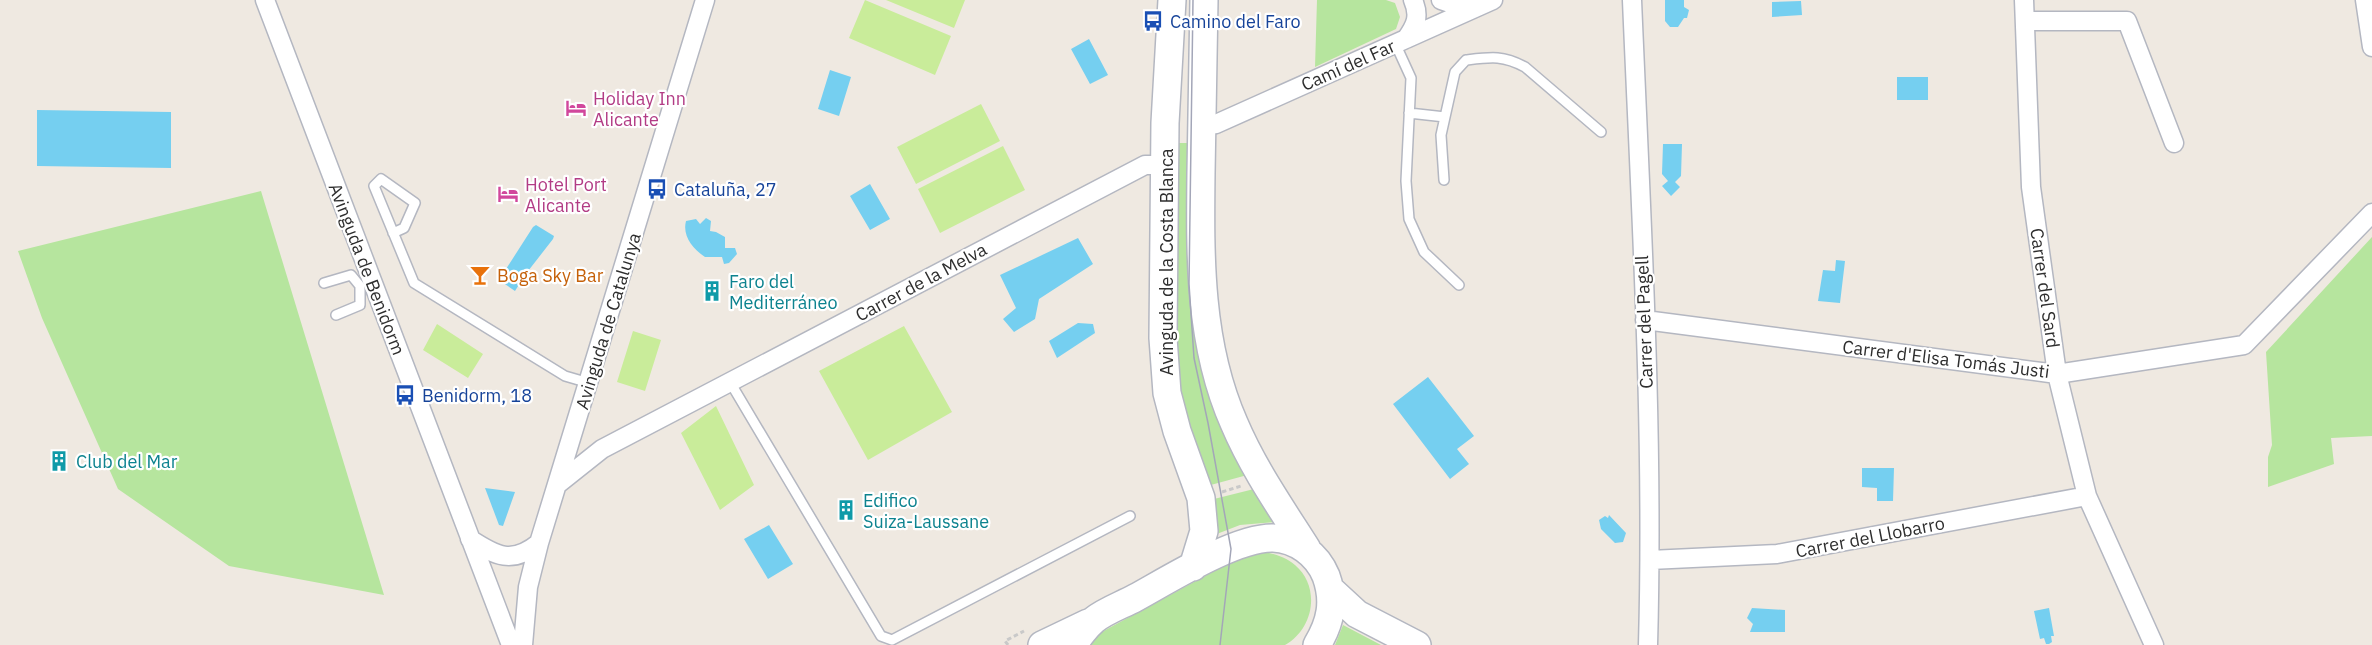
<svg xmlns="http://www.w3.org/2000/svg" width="2372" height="645" viewBox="0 0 2372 645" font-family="'IBM Plex Sans',sans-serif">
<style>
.green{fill:#b6e59e}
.pitch{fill:#c9ec9a}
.water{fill:#75cff0}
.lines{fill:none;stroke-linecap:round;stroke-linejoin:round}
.lane-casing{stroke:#b4b7c1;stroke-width:12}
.street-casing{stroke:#b4b7c1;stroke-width:21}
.secondary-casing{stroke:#b4b7c1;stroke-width:30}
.path{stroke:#c9c9c9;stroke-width:3;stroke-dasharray:4.5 3;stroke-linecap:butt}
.lane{stroke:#fff;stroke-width:9}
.street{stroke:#fff;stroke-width:18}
.secondary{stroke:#fff;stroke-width:27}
.tram{stroke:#a3a6b8;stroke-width:1.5}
.labels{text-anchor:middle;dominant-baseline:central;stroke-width:4.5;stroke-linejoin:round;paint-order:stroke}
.transit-label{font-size:18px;fill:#164399;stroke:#fff;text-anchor:start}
.street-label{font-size:18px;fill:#2e2e2e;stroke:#fff}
.hotel-label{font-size:18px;fill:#b23c85;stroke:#fff;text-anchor:start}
.food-label{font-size:18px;fill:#c56008;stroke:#fff;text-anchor:start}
.culture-label{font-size:18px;fill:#0d838f;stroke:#fff;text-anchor:start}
</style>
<rect width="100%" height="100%" fill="#efe9e1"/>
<!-- green -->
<path class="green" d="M1317,0H1386L1395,3L1400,17L1396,29L1315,67Z
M1174,143H1192L1190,265L1251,474L1207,486L1175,391Z
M261,191L384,595L229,566L118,489L42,318L18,251Z
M2372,237V436L2331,438L2334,464L2268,487V457L2272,445L2266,352Z
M1258,488L1276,522L1240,525L1209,537L1210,500Z
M1264,552C1275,554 1286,557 1295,565C1321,587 1314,629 1285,645H1087L1098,634L1229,563L1249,553Z
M1343,625L1381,645H1335Z"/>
<!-- pitch -->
<path class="pitch" d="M865,0L951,36L935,75L849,38Z
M886,0H965L954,28Z
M981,104L1000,141L916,184L897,147Z
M1003,146L1025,190L940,233L918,189Z
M437,324L483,354L468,378L423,350Z
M904,326L952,412L868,460L819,371Z
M633,331L661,340L645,391L617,382Z
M716,406L754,485L720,510L681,433Z"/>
<!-- water -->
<path class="water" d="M1665,0H1684V7L1689,10L1687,18H1684L1678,27H1670L1665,21Z
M1801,1L1802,15L1772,17V2Z
M1089,39L1108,75L1090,84L1071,49Z
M830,70L851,77L839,116L818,109Z
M1897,77H1928V100H1897Z
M37,110L171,112V168L37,166Z
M1663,144H1682L1681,176L1675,182L1680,187L1671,196L1662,186L1668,181L1662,174Z
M870,184L890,219L870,230L850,196Z
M706,218L711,221L710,231L716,232L725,237V248H735L737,254L729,263L724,264L722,257H705C693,249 682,236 686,221L696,219L700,224Z
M536,225L554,236L553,239L525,275L515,291L499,280L533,227Z
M1078,238L1093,264L1039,299L1035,319L1014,332L1003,319L1016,308L1000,275Z
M1836,260L1845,261L1840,303L1818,301L1823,270L1835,271Z
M1078,323L1093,324L1095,333L1057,358L1049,341Z
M1428,377L1474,436L1457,449L1469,464L1450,479L1393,404Z
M1862,468H1894L1893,501H1877V488L1862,487Z
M485,488L515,492L503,526L499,525Z
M1609,515L1626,533L1623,542L1615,543L1601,529L1599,520L1605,516L1608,518Z
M769,525L793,564L768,579L744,539Z
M1752,608L1785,610V632H1750L1753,624L1747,618Z
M2049,608L2054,636H2051L2052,642L2049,644H2046L2044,638L2040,639L2034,611Z"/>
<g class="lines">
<!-- lane casing -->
<g class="lane-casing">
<path id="lane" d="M1395,43L1411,78L1406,181L1409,219L1424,252L1459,285
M1409,113L1445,117L1455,72L1466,60C1491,57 1503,55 1525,67L1601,132
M1444,180L1441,135L1445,117
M393,233L404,228L415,203L381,179L374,186L414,283L565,376L589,383
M324,283L351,275L360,286V305L336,315
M730,382L881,636L892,640L1130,516"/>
</g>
<!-- street casing -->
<g class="street-casing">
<path id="street" d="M265,0L511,645
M1441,0L1470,10
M1632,0C1641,215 1654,430 1648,645
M2024,0L2031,187L2057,374L2087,496L2154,645
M2365,0L2372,47
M2025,21H2127L2174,143
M1406,39C1416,25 1420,16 1413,0
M1202,126L1216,124L1493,0
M1645,320L2057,374L2244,345L2372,213
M558,484L602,449L1145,165H1166
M470,539C496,556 512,565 539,543
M1650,560L1777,554L2087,496
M523,645L528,587L539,543L705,0"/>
</g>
<!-- secondary casing -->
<g class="secondary-casing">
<path id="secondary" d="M1172,0L1165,123L1163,338L1167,393L1177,431L1201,498L1204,531L1193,567
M1204,0C1203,58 1202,115 1201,173C1200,257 1199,344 1234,423C1253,468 1281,508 1307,549
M1331,590L1357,614L1417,645
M1042,645L1088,623
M1074,645C1078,637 1087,626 1094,620C1105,611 1122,605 1135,598C1168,580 1236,537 1273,538C1296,539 1317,554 1326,576C1335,601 1331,622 1317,645"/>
</g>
<!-- path -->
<path class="path" d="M1222,492L1241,486
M1008,645L1005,641L1024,631"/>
<!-- lane -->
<use href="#lane" class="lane"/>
<!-- street -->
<use href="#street" class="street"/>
<!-- secondary -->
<use href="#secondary" class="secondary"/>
<!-- tram -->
<path class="tram" d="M1193,0L1189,284L1194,358L1208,423L1231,549L1220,645"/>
</g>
<!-- icons -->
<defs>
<g id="bus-bare" transform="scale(1.62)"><path d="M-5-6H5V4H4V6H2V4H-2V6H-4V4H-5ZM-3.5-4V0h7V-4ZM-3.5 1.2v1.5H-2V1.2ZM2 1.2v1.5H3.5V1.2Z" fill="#1a4fb4" stroke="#fff" stroke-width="2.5" paint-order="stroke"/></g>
<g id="hotel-bare" transform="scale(1.62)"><path d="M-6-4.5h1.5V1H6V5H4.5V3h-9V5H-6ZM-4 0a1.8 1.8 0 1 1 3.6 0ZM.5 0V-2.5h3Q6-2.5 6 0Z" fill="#d1479c" stroke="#fff" stroke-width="2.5" paint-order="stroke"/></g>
<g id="bar-bare" transform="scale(1.62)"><path d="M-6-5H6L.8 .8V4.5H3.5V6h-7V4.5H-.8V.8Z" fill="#e8710a" stroke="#fff" stroke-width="2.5" paint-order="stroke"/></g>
<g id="building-bare" transform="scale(1.62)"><path d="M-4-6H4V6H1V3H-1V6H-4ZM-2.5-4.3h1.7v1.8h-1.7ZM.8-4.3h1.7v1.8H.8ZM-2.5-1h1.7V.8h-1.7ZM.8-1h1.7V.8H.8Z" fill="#0f9aa8" stroke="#fff" stroke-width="2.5" paint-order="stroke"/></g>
</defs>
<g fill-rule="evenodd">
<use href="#bus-bare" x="1153" y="21"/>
<use href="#hotel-bare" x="576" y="108"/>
<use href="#bus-bare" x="657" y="189"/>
<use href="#hotel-bare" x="508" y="194"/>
<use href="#bar-bare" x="480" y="275"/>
<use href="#building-bare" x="712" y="291"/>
<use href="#bus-bare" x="405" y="395"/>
<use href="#building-bare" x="59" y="461"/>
<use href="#building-bare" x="846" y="510"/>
</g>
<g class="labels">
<!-- transit labels -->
<g class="transit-label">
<text x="1170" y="21">Camino del Faro</text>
<text x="674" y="189">Cataluña, 27</text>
<text x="422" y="395">Benidorm, 18</text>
</g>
<!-- street labels -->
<g class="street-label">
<text transform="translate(1348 65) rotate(-24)">Camí del Far</text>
<text transform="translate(1166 262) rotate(-90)">Avinguda de la Costa Blanca</text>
<text transform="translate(367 269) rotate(69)">Avinguda de Benidorm</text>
<text transform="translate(921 282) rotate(-28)">Carrer de la Melva</text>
<text transform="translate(2045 288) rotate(82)">Carrer del Sard</text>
<text transform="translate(608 321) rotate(-73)">Avinguda de Catalunya</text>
<text transform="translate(1644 322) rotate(-92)">Carrer del Pagell</text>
<text transform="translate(1946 359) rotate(7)">Carrer d'Elisa Tomás Justi</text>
<text transform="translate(1870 537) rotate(-11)">Carrer del Llobarro</text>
</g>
<!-- hotel labels -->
<g class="hotel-label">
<text x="593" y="98">Holiday Inn<tspan x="593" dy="21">Alicante</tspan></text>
<text x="525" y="184">Hotel Port<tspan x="525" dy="21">Alicante</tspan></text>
</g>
<!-- food labels -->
<g class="food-label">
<text x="497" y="275">Boga Sky Bar</text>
</g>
<!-- culture labels -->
<g class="culture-label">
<text x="729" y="281">Faro del<tspan x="729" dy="21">Mediterráneo</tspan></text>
<text x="76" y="461">Club del Mar</text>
<text x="863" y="500">Edifico<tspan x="863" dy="21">Suiza-Laussane</tspan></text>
</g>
</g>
</svg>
